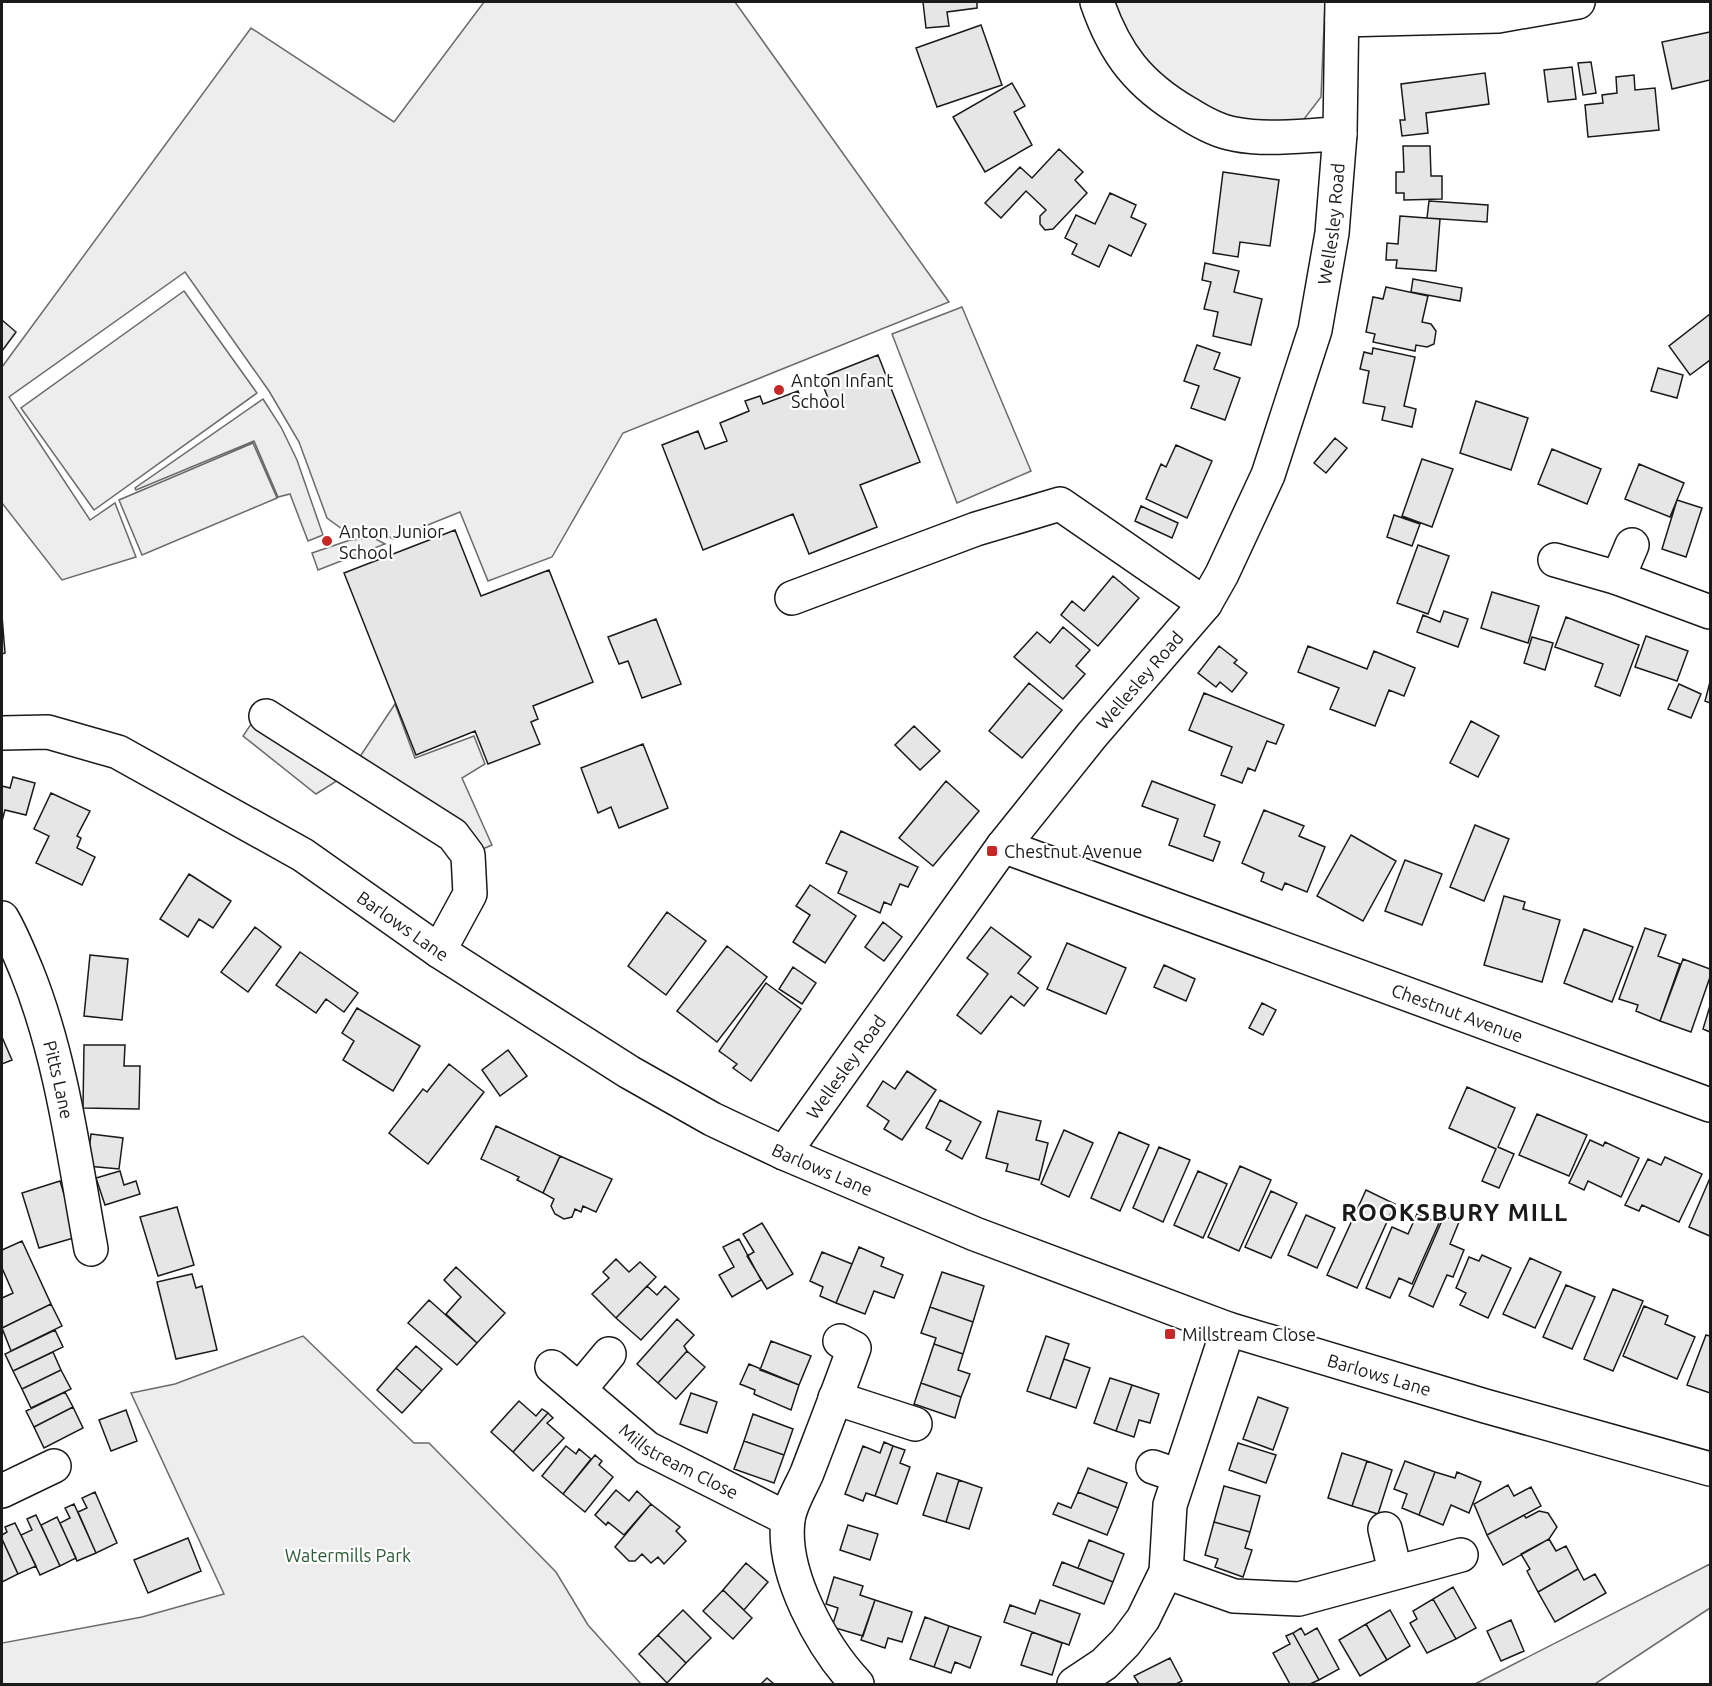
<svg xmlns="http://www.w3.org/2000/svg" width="1712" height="1686" viewBox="0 0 1712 1686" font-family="Ubuntu,sans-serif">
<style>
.built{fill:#ededed;stroke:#6a6a6a;stroke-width:1.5}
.building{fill:#e6e6e6;stroke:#1a1a1a;stroke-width:1.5}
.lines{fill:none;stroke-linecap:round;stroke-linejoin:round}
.minor-casing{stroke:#1a1a1a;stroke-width:36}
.minor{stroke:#fff;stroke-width:33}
.poi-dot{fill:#c62828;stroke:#fff;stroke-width:2}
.labels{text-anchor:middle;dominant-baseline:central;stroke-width:4.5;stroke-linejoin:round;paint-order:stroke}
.street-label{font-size:18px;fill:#1a1a1a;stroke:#fff}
.poi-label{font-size:18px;fill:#1a1a1a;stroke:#fff;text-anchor:start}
.park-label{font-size:18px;fill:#2b5a34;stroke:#fff}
.district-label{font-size:24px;font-weight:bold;letter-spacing:1.5px;fill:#1a1a1a;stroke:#fff}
</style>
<rect width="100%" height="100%" fill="#fff"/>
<!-- built -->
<path class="built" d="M484,2H735L949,302L623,433L552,557L488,581L460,512L393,539L378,530L342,529L327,518L299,442L269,391L185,272L9,397L90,520L115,503L136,557L62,580L2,503V367L251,28L394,122Z
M1113,2H1325L1321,97L1301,123L1226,121L1165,82L1139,52L1117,18Z
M184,291L257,393L94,510L21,408Z
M962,307L1031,471L957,503L892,334Z
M263,399L281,427L297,460L323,535L308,541L290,494L278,497L254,441L136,490L135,488Z
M253,443L277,498L142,555L119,500Z
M374,538L385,544L318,570L312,553L350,540Z
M268,699L361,764V755L395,704L415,758L474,736L485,764L462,778L492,845L471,854L338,780L316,794L243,736Z
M303,1336L414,1443H429L556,1572L588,1625L641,1684H2V1643L142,1617L224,1594L131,1393L175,1384Z
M1710,1564V1608L1595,1684H1475Z"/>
<!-- building -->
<path class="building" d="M923,2H977V8L947,12L949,26L926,28Z
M981,25L1002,85L937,107L916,48Z
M1710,32V80L1672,89L1662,42Z
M1591,62L1596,93L1583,95L1578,63Z
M1572,67L1576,99L1548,102L1544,70Z
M1485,73L1489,104L1426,113L1428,133L1402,136L1400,120H1405L1401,84Z
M1634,75L1635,90L1655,88L1659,130L1588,137L1585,105L1603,103L1602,95L1617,93L1616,77Z
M1012,83L1025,106L1014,112L1032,145L985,172L953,117Z
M1403,146H1430L1431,176H1442V199L1404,200V193H1396V172H1404Z
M1059,149L1083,172L1075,180L1087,193L1053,229L1045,230L1040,224V216L1046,210L1026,191L1001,218L985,203L1020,167L1032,178Z
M1223,172L1279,180L1270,246L1240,242L1238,257L1213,253Z
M1110,193L1136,205L1131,217L1146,224L1131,256L1109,245L1099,267L1072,254L1077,244L1065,238L1076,215L1095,224Z
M1429,201L1488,205L1487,222L1427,218Z
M1400,216L1440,219L1436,271L1396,268L1397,260H1386L1387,243L1398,244Z
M1205,263L1239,271L1234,292L1262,299L1251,345L1213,336L1218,312L1204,309L1211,282L1202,280Z
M1413,279L1462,288L1460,301L1411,292Z
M1386,287L1428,296L1422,322L1431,324L1436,331L1434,344L1427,347L1416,345L1415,351L1373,342L1375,334L1366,332L1373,297L1383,299Z
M1710,314V360L1690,375L1669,346Z
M2,320L16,332L2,351Z
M1197,345L1220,353L1214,369L1240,378L1225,420L1191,408L1199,386L1184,381Z
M1373,348L1415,357L1404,406L1416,409L1412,427L1382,420L1385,407L1363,403L1369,371L1360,369L1364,352L1372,354Z
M878,355L920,462L860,485L877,527L809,554L793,514L703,550L662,445L698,431L705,449L727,441L720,423L749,411L745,401L760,396L763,404L798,391L804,407L828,398L820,378Z
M1658,368L1683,375L1677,398L1651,391Z
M1476,401L1528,418L1511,470L1460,453Z
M1335,438L1347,448L1326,473L1314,463Z
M1176,445L1212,461L1187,518L1146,499L1161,464L1166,467Z
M1552,449L1601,469L1587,504L1538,484Z
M1422,459L1453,469L1432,527L1402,516Z
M1639,464L1684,483L1670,517L1625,499Z
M1677,500L1702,508L1686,557L1662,549Z
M1141,506L1178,523L1172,538L1135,521Z
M1394,515L1420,524L1412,546L1387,537Z
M455,530L481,596L549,570L593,682L533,706L538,719L531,722L540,744L488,764L475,731L416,755L344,573Z
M1418,545L1449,556L1428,614L1397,603Z
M1113,576L1139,598L1098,646L1061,615L1072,601L1084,611Z
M1492,592L1539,606L1528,643L1481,628Z
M1444,611L1468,619L1458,647L1417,632L1423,615L1440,622Z
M2,616L5,653L2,654Z
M1566,617L1639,645L1620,696L1595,686L1603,664L1555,647Z
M656,619L681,684L642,698L628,661L619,664L608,637Z
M1063,627L1090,650L1076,666L1085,674L1063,699L1014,657L1037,632L1050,643Z
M1646,636L1688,651L1677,681L1635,667Z
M1532,637L1553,643L1545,670L1524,663Z
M1219,646L1237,660L1234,663L1247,673L1232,692L1220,682L1216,687L1198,673Z
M1308,646L1367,669L1374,651L1415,668L1404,696L1389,690L1375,726L1330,709L1339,688L1298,672Z
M1710,682V703L1705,701Z
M1029,683L1062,710L1022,758L989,731Z
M1679,684L1701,694L1691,718L1668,709Z
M1204,693L1284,725L1276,744L1267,741L1255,771L1248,768L1242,783L1221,775L1232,747L1189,730Z
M1471,721L1499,736L1478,777L1450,763Z
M914,726L940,751L920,770L895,745Z
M643,744L668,808L619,828L611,807L598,813L581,768Z
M13,777L35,783L26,815L5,810L2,821V786L10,788Z
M946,781L979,811L933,866L899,838Z
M1152,781L1215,805L1204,836L1220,842L1213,861L1169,845L1178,819L1142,806Z
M51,793L90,811L77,836L81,838L77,848L95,857L82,885L36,863L49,836L34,829Z
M1264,810L1304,826L1299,836L1325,847L1307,892L1285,883L1282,890L1261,881L1264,873L1242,863Z
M1475,825L1509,839L1484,901L1450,887Z
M841,831L918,867L908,887L900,884L891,905L884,902L880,913L838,893L847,872L826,863Z
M1351,835L1396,861L1363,921L1317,896Z
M1405,860L1442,874L1422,925L1385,911Z
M189,874L231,901L213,928L199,919L188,937L160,919Z
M810,885L856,916L825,963L793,942L810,915L796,906Z
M1504,896L1525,902L1523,909L1560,920L1542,982L1484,965Z
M667,912L706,941L666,995L628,966Z
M883,922L902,937L884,961L865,947Z
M255,927L281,947L248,992L221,972Z
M991,927L1031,957L1018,973L1038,988L1024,1006L1011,996L981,1034L957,1015L988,974L967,958Z
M1645,928L1666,935L1658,956L1680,964L1660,1021L1636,1011L1638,1005L1619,999Z
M1584,929L1633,947L1612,1002L1564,983Z
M1067,943L1126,968L1106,1014L1047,989Z
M727,946L767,977L717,1042L677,1011Z
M300,952L358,993L344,1012L326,999L316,1013L276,985Z
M90,955L128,959L122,1020L84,1016Z
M1683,959L1710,969V977L1691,1032L1660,1021Z
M1164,965L1195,979L1186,1001L1154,987Z
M793,967L816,983L802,1004L779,989Z
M766,983L801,1009L751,1081L733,1068L737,1064L719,1051Z
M1262,1003L1276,1010L1263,1035L1249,1028Z
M1710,1006V1032L1703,1029Z
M357,1008L420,1046L393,1091L343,1060L354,1041L342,1033Z
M2,1037L12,1060L2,1064Z
M84,1045H125L124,1066H140L139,1109L83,1108Z
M508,1050L527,1076L500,1096L482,1070Z
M449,1064L484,1092L428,1164L389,1133L423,1089L427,1092Z
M907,1071L936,1090L902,1140L884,1129L889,1121L867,1106L883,1081L895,1089Z
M1467,1087L1515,1108L1498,1147L1514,1154L1499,1188L1482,1181L1496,1149L1449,1128Z
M940,1100L981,1122L962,1159L946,1150L951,1141L926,1128Z
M998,1111L1041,1121L1036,1140L1048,1143L1039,1180L1006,1171L1008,1164L986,1158Z
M1537,1114L1587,1135L1569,1176L1519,1155Z
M496,1126L560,1156L543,1193L517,1180L519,1177L481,1159Z
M1064,1130L1093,1143L1069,1197L1041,1184Z
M1119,1132L1149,1145L1120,1211L1091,1198Z
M91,1134L123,1138L119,1169L87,1166Z
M1590,1140L1603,1146L1605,1142L1639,1158L1621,1197L1588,1181L1584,1190L1569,1183Z
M1159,1147L1190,1160L1163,1222L1133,1208Z
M560,1156L612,1179L596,1212L583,1206L581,1212L575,1209L572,1217L564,1219L555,1214L551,1206L554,1199L543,1193Z
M1665,1157L1702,1174L1679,1222L1642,1205L1639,1211L1625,1205L1648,1159L1661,1165Z
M1240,1166L1271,1180L1239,1251L1208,1237Z
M120,1171L124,1185L136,1181L140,1194L105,1205L96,1178Z
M1198,1171L1227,1184L1203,1238L1174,1225Z
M1710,1178V1236L1689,1227Z
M60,1181L77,1237L39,1248L22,1193Z
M1366,1190L1395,1204L1357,1288L1327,1275Z
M1271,1191L1297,1203L1271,1258L1245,1247Z
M177,1207L194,1265L158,1276L140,1217Z
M1417,1214L1439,1223L1412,1284L1399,1278L1390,1298L1366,1288L1392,1227L1408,1234Z
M1306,1215L1335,1228L1317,1268L1288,1255Z
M1444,1216L1459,1222L1450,1244L1464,1250L1453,1277L1447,1275L1433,1307L1409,1296Z
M762,1223L793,1274L767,1289L747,1256L754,1252L743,1234Z
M739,1239L761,1280L732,1297L719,1275L734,1267L723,1247Z
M22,1241L51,1304L2,1328V1298L13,1293L2,1268V1250Z
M859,1247L884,1258L881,1266L903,1275L894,1298L874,1291L865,1314L836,1303Z
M822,1252L852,1264L836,1303L820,1296L823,1287L810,1281Z
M1482,1255L1511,1268L1488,1318L1460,1305L1466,1293L1456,1288L1469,1257L1479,1261Z
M1530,1258L1561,1272L1535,1328L1503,1314Z
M616,1259L629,1272L640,1262L656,1277L616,1318L592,1294L609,1278L603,1272Z
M456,1267L505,1313L477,1343L446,1314L461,1297L444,1280Z
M942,1272L984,1286L973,1322L930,1307Z
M192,1274L196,1288L202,1286L217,1350L176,1359L157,1282Z
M1566,1285L1595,1297L1572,1349L1543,1337Z
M647,1286L657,1295L665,1286L679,1299L641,1340L616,1318Z
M1613,1289L1643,1301L1613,1371L1584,1359Z
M429,1300L477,1343L457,1365L408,1323Z
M51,1304L62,1326L11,1351L2,1328Z
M1644,1306L1668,1316L1665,1324L1695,1337L1677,1379L1623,1356Z
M930,1307L973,1322L963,1354L934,1344L936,1338L921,1333Z
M677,1319L694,1335L684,1346L687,1351L658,1383L637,1364Z
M55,1330L63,1347L13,1371L5,1354Z
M1706,1335L1710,1336V1393L1687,1385Z
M1046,1336L1069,1344L1050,1399L1027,1391Z
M771,1341L811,1356L799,1385L760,1370Z
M934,1344L963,1354L958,1370L970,1374L961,1397L921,1383Z
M416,1346L442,1369L422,1391L396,1368Z
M687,1351L705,1367L676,1399L658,1383Z
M53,1352L61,1370L22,1389L13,1371Z
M1064,1359L1090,1368L1076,1408L1050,1399Z
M749,1364L799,1385L791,1410L754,1394L755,1390L740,1384Z
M396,1368L422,1391L402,1413L377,1390Z
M61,1370L71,1389L31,1408L22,1389Z
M1110,1378L1132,1385L1116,1431L1094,1423Z
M921,1383L961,1397L955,1418L914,1404Z
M1132,1385L1159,1394L1150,1423L1139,1420L1134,1437L1116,1431Z
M65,1392L73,1407L34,1427L26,1411Z
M691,1393L717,1402L707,1433L680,1424Z
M1258,1397L1288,1408L1273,1450L1243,1439Z
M519,1401L536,1416L542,1409L548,1413L513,1452L491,1432Z
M73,1407L83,1428L44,1448L34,1427Z
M126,1410L137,1441L111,1451L99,1420Z
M548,1413L553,1418L547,1423L564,1438L533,1471L513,1452Z
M753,1414L793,1429L784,1455L744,1441Z
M744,1441L784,1455L774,1483L734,1469Z
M884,1442L893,1446L875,1496L866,1493L863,1501L845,1494L863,1446L880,1453Z
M1238,1443L1276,1455L1266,1483L1229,1470Z
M566,1446L576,1454L579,1449L591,1459L563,1494L542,1476Z
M893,1446L905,1450L900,1463L910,1467L897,1504L875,1496Z
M1342,1453L1367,1461L1352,1506L1328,1498Z
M595,1455L602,1461L599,1465L613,1477L585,1512L563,1494Z
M1367,1461L1392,1470L1378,1514L1352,1506Z
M1405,1461L1435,1472L1419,1515L1402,1508L1407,1494L1394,1489Z
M1088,1468L1127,1483L1118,1508L1078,1492Z
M1435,1472L1455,1478L1457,1472L1481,1482L1469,1513L1451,1505L1443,1525L1419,1515Z
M937,1473L959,1480L946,1522L923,1515Z
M959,1480L982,1488L969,1529L946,1522Z
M1508,1485L1514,1496L1531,1487L1541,1506L1487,1535L1474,1504Z
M1224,1486L1260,1496L1250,1532L1214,1522Z
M616,1490L629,1501L637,1491L651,1504L624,1535L608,1522L606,1525L595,1515Z
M95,1492L117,1543L96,1553L78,1512L87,1508L82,1498Z
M1078,1492L1118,1508L1107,1535L1053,1514L1058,1503L1071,1508Z
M74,1504L96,1553L77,1561L60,1523L70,1518L65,1508Z
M651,1504L680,1527L676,1531L686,1541L664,1564L658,1557L651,1563L642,1554L635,1561H629L615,1547Z
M1539,1511L1548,1513L1557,1527L1549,1539L1503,1565L1487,1535L1524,1515L1526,1518Z
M36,1515L60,1566L40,1575L21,1535L32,1530L27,1519Z
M57,1517L76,1558L60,1566L41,1525Z
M1214,1522L1250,1532L1245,1548L1252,1550L1243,1577L1215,1567L1218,1559L1205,1555Z
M15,1523L36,1566L18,1574L2,1539V1535L7,1532L5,1527Z
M848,1525L878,1534L870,1560L840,1550Z
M188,1538L201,1571L148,1593L134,1560Z
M2,1539L18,1574L2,1582Z
M1549,1539L1556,1551L1566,1546L1578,1569L1538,1592L1527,1571L1530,1569L1521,1554Z
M1089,1540L1124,1554L1113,1582L1078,1568Z
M1062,1562L1113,1582L1104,1604L1053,1585Z
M746,1563L768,1582L744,1610L723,1590Z
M1578,1569L1584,1580L1595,1574L1606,1593L1555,1622L1538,1592Z
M834,1577L863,1586L860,1595L875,1600L863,1636L832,1627L838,1608L826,1604Z
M1453,1587L1476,1628L1456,1639L1433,1599Z
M723,1590L752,1618L733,1639L703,1611Z
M1433,1599L1456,1639L1427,1653L1410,1623L1417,1619L1413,1611Z
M875,1600L912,1612L902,1642L888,1638L885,1648L861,1640Z
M1040,1600L1080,1614L1069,1645L1004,1622L1010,1605L1035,1614Z
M683,1610L711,1638L686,1663L658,1635Z
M1390,1610L1410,1646L1387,1660L1366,1624Z
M925,1617L949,1626L934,1667L910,1659Z
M1511,1620L1524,1651L1501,1661L1487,1631Z
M1366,1624L1387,1660L1360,1676L1339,1640Z
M949,1626L981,1637L970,1668L955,1662L951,1673L934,1667Z
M1301,1628L1305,1635L1317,1628L1339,1669L1319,1680L1293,1633Z
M1032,1632L1062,1643L1052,1675L1021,1665Z
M1293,1633L1319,1680L1310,1684H1290L1273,1653L1290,1644L1286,1636Z
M658,1635L686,1663L667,1683L639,1654Z
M1170,1658L1182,1681L1176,1684H1139L1134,1676Z
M767,1678L774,1684H761Z"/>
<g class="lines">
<!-- minor casing -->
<g class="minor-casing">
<g id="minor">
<path d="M1097,2C1115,54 1139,85 1187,113C1201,122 1217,131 1234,134C1268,141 1305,135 1340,134"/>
<path d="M1342,20L1498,16L1578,2"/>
<path d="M1555,560L1618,578L1710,612"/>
<path d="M1618,578L1632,545"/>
<path d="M792,598L976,529L1060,504L1205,604"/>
<path d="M266,716L453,835L468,855L470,894L439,951"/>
<path id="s1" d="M2,733L48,732L118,752L303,855L439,951L629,1072L712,1119L784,1153L975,1234L1228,1329L1485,1406L1710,1469"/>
<path id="s2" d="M1003,846L1710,1105"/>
<path id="s3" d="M2,918C12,935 19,953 27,972C62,1059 74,1157 91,1249"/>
<path id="s4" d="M784,1153L1003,846L1092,735L1205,604L1222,574L1268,475L1315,330L1332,233L1340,134L1342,2"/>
<path d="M840,1341L854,1348C839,1390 823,1431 807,1473C801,1487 790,1504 788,1520C781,1573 822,1647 857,1684"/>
<path id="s5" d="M552,1367L647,1448L788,1519"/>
<path d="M579,1390L609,1354"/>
<path d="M835,1398L915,1424"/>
<path d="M1153,1467L1179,1476"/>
<path d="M2,1491L54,1466"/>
<path d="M1385,1529L1395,1571"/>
<path d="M1166,1572L1234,1596L1299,1599L1461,1555"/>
<path d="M1074,1684L1104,1664L1125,1643L1143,1619L1166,1572L1170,1505L1228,1329"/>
</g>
</g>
<!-- minor -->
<use href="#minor" class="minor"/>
</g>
<!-- markers -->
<g class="poi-dot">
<circle cx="779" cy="390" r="6"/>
<circle cx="327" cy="541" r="6"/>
<rect x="986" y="845" width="12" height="12" rx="3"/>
<rect x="1164" y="1328" width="12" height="12" rx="3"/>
</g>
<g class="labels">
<!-- street labels -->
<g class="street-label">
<text stroke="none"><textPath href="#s4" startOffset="1096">Wellesley Road</textPath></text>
<text stroke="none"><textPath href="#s4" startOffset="592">Wellesley Road</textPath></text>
<text stroke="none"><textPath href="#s1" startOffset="453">Barlows Lane</textPath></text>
<text stroke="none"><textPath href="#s2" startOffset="484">Chestnut Avenue</textPath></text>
<text stroke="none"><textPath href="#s4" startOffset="106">Wellesley Road</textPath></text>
<text stroke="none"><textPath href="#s3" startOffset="172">Pitts Lane</textPath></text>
<text stroke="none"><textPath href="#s1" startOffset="939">Barlows Lane</textPath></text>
<text stroke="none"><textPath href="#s1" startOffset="1533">Barlows Lane</textPath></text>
<text stroke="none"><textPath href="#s5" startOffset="159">Millstream Close</textPath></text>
</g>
<!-- poi labels -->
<g class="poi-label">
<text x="791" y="380">Anton Infant<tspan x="791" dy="21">School</tspan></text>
<text x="339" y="531">Anton Junior<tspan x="339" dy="21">School</tspan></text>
<text x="1004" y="851">Chestnut Avenue</text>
<text x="1182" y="1334">Millstream Close</text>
</g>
<!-- park labels -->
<g class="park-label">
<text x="348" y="1555">Watermills Park</text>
</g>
<!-- district labels -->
<g class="district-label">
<text x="1455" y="1212">ROOKSBURY MILL</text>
</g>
</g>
<!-- border -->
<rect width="1712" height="1686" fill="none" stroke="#1a1a1a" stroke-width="6"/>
</svg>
